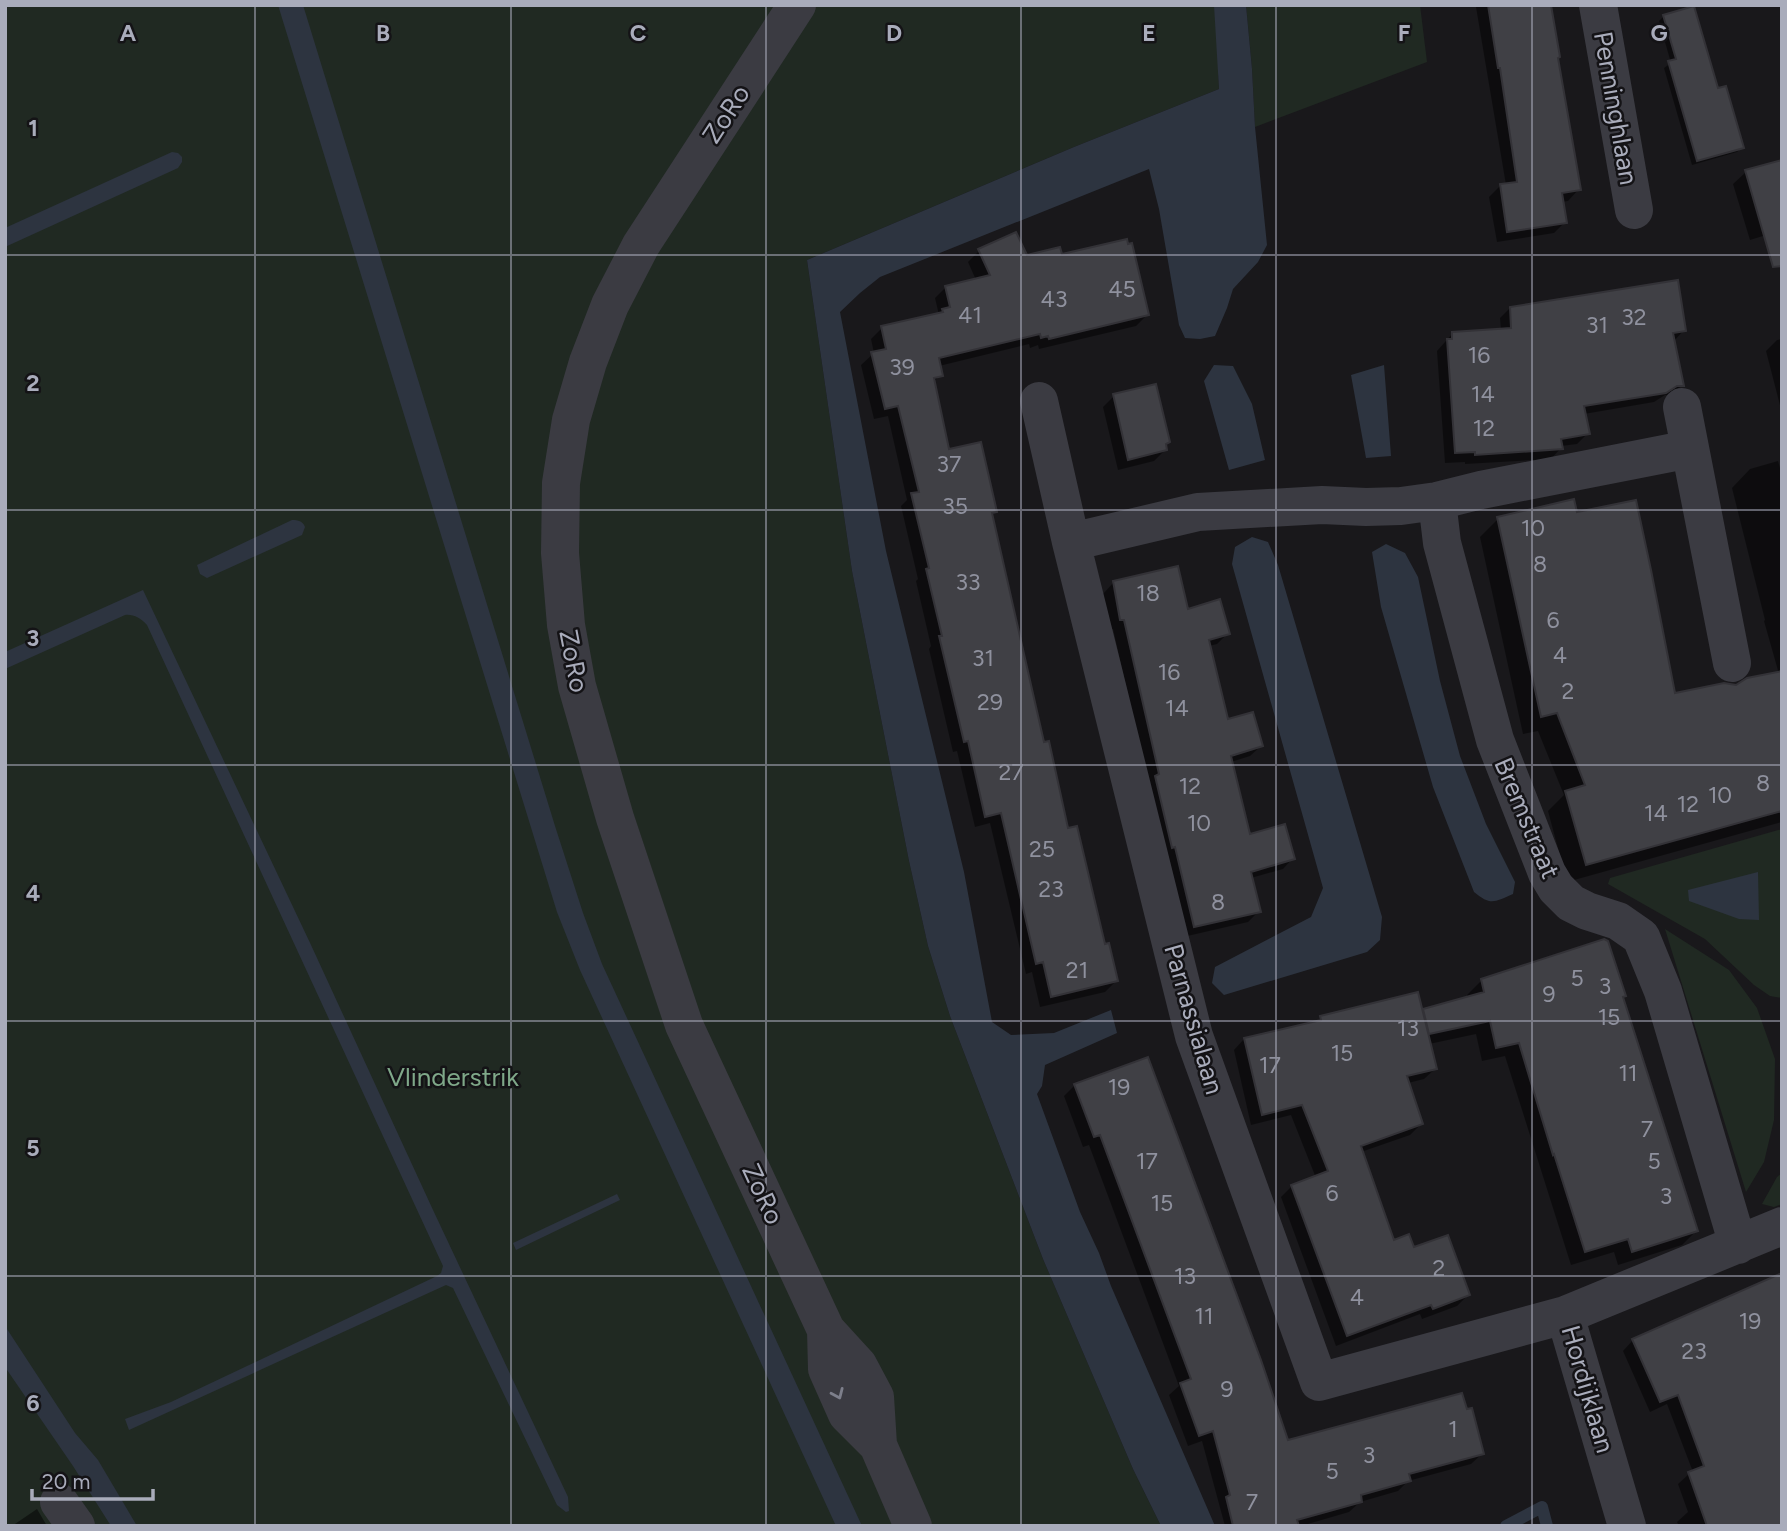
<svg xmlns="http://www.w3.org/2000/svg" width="1787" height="1531" viewBox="0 0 1787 1531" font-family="Figtree,sans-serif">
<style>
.green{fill:#202922}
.water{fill:#2d3440}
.shadow{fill:#0007}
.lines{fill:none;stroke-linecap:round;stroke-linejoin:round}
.stream{stroke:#2d3440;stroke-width:12}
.building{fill:#404045;stroke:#333237;stroke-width:2}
.minor{stroke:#3b3b42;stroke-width:38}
.oneway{stroke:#7d7f8b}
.grid{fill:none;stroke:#a9acbb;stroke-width:2;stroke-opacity:0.55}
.labels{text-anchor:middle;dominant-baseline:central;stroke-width:5;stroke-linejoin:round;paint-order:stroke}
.number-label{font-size:23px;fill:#8f919e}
.street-label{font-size:26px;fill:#a9acbb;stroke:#141316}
.park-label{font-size:26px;fill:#7fa889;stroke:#141316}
.grid-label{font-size:23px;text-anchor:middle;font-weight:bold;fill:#a9acbb;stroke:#141316;stroke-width:5;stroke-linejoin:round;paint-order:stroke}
</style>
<rect width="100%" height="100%" fill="#19181b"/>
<!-- green -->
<path class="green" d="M5,5H1226L1218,66L1219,89L1074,147L807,260L852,571L909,861L928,946L950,1016L1043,1259L1133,1469L1161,1526H5Z
M1246,5H1420L1427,62L1255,127L1252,69Z
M1782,829V998L1770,996L1754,985L1705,939L1608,884L1610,878Z
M1665,929L1729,970L1757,1008L1775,1059L1774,1120L1764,1162L1746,1192Z
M1782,1173V1204L1774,1207L1762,1204L1777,1177Z"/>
<!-- water -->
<path class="water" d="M278,5H303L555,826L583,913L602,964L862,1526H836L580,970L557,912Z
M1214,5H1246L1252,69L1255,127L1267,245L1258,262L1233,289L1227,308L1215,336L1200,339L1185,338L1179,325L1159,209L1149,169L880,277L860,293L840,312L886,551L964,872L992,1022L1011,1035L1054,1033L1111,1010L1117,1033L1045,1065L1042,1086L1037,1094L1080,1212L1099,1253L1111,1286L1215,1526H1161L1133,1469L1043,1259L950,1016L928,946L909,861L852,571L807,260L1074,147L1219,89Z
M172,152L178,153L182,157V162L178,168L5,247V228Z
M1214,365L1233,366L1252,404L1265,460L1229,470L1204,381Z
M1384,365L1391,456L1366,458L1351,375Z
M292,520C298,520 303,521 305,527L302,535L207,578L200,574L197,565Z
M1252,537L1268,542L1278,565L1382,917L1380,940L1367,952L1224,995L1212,983L1215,967L1311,917L1323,888L1232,564L1235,547Z
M1386,544L1405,553L1418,577L1440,681L1460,756L1486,824L1515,882L1513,894C1494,902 1491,906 1474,892L1433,787L1381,607L1372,552Z
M143,590L311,945L433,1210L568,1497L569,1511L566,1512L557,1505L453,1288L446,1285L129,1430L125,1419L171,1402L437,1276L441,1273L443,1266L147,625C141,618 133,614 125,615L5,669V652Z
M1758,872L1759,920L1739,919L1689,901L1688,890Z
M617,1194L620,1200L516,1250L513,1243Z
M5,1326L75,1433L98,1460L137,1526H111L73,1466L5,1367Z"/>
<!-- shadow -->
<path class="shadow" d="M1478,5H1549L1579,189L1568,201L1562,202L1565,222L1554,233L1497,242L1489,197L1500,186L1506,185L1476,7Z
M1664,16L1717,90L1742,147L1737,152L1692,165L1664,68L1671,63L1659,21Z
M1746,172L1782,230L1750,240L1733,184Z
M1016,235L1026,257L1060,256L1147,315L1136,326L1039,349L1038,345L1030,348L1029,344L939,366L941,375L933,382L948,451L995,511L991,515L1043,744L1067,830L1116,981L1105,992L1040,1007L1032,972L1026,974L990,823L975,827L957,751L953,752L929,649L931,646L916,581L918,579L901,506L907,500L888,416L874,419L861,365L874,353L871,339L882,328L939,315L935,298L946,287L976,280L968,262L979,251Z
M1510,308L1684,330L1674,341L1682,385L1672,395H1665L1654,402L1584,414L1588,433L1577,444L1561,446V448L1551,459L1465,464V462L1445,463L1437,351L1453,333L1501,330L1500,318Z
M1782,339V413L1766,351L1777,340Z
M1114,396L1168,442L1164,446L1165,450L1154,461L1118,470L1103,407Z
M1778,461L1782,475V822L1567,882L1548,811L1564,795L1538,731L1523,734L1480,537L1498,519L1575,514L1673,695L1736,686L1779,674L1764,621L1765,620L1732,488L1750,469Z
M1113,583L1187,611L1228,633L1217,644L1209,646L1227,721L1261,746L1250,756L1231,762L1248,836L1293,858L1283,869L1251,878L1259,911L1248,922L1183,937L1113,629L1110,630L1103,594Z
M1482,980L1622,998L1696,1231L1682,1245L1618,1265L1614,1252L1571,1265L1505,1056L1482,1061L1476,1034L1429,1044L1435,1069L1424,1079L1408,1083L1421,1124L1410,1135L1361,1152L1393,1242L1413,1249L1468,1295L1457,1306L1422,1319L1420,1314L1336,1346L1281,1197L1292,1186L1316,1178L1291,1115L1251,1125L1234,1050L1244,1039L1316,1022L1321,1018L1422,1013L1424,1011L1468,998L1467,995Z
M1075,1085L1287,1442L1483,1453L1471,1464L1408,1481L1398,1491L1360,1502L1349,1512L1301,1526H1225L1202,1441L1188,1446L1169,1395L1179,1386L1089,1145L1083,1147L1064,1096Z
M1782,1274V1526H1679L1677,1522L1688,1512L1678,1484L1689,1474L1693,1472L1667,1404L1650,1412L1623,1351L1633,1340Z
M37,1509L47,1526H12Z"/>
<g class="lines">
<!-- stream -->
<path class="stream" d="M1506,1526L1542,1507L1547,1526"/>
</g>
<!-- building -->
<path class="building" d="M1488,5H1551L1560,57L1558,58L1581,190L1562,193L1567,223L1507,232L1500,184L1517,182L1500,68H1498Z
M1694,6L1718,88L1726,86L1744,148L1697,161L1668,61L1676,59L1663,15Z
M1782,160V266L1773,267L1745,170Z
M1016,232L1027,255L1060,247L1062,254L1127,239L1128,244L1132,243L1149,315L1049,339L1048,336L1041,338L1040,334L939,358L943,376L934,378L949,449L981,442L997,512L992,513L1044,742L1049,741L1068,828L1077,826L1105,944L1109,943L1118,981L1051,997L1043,962L1036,964L1001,813L985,817L968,741L964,742L939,636H942L926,569L929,568L911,493L919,492L898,406L885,409L871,352L886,349L881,326L943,312L942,309L950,307L945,286L990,275L978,249Z
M1678,280L1686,331L1673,333L1684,386H1677L1666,393L1584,406L1590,434L1561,439L1563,449L1475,455V452L1455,453L1447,339H1452V332L1511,328L1510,307Z
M1156,384L1170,442L1166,444L1167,450L1128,460L1113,394Z
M1574,499L1577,512L1636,500L1651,570L1675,693L1724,683L1736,685L1747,678L1782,671V811L1586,865L1565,791L1585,785L1557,713L1541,717L1497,517Z
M1178,566L1188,609L1220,599L1230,634L1209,640L1228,719L1253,712L1263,746L1231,756L1250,834L1285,824L1295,859L1251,872L1261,912L1194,927L1175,847L1172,848L1155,776L1159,774L1124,620H1120L1113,581Z
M1604,939L1608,941L1626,996L1623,997L1698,1231L1632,1252L1628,1239L1585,1252L1554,1154L1553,1155L1519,1043L1496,1048L1490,1021L1429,1034L1423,1009L1484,992L1481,979Z
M1418,992L1437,1069L1407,1076L1423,1124L1361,1146L1394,1240L1409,1234L1414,1247L1448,1235L1470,1295L1433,1309L1431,1305L1347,1336L1291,1185L1328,1171L1302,1105L1262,1115L1244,1038L1321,1020L1320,1016Z
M1148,1057L1261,1360L1288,1440L1462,1393L1467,1409L1472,1408L1484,1454L1409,1474L1411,1481L1361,1495L1362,1502L1297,1520L1299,1526H1233L1226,1497L1230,1495L1213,1431L1199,1436L1180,1383L1191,1379L1100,1135L1094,1137L1074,1084Z
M1782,1273V1526H1707L1688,1472L1704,1466L1678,1395L1660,1402L1632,1339Z"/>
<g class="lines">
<!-- minor -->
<path class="minor" d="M797,5L641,245L610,305L588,362L571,420L561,483L560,553L566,625L577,686L615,818L684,1025L826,1330L858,1365L875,1397L878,1445L913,1526
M1598,5L1634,210
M1039,401L1071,542L1194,1036L1319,1382L1565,1315
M1682,407L1732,663
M1437,501L1442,543L1495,740L1547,873L1556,888L1571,903L1587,911L1618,921L1641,937L1663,991L1738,1245
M1071,542L1198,512L1322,505L1366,507L1401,506L1437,501L1481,490L1690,449
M826,1330L827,1369L847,1414L878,1445
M59,1502L76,1526
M1627,1526L1565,1315L1782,1226"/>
</g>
<!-- one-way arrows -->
<defs><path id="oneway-chevron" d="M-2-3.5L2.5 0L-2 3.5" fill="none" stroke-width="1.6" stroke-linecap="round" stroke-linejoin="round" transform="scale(1.75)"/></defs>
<use class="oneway" href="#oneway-chevron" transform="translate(838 1394) rotate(66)"/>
<!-- grid -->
<path class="grid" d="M255,5V1526M511,5V1526M766,5V1526M1021,5V1526M1276,5V1526M1532,5V1526M5,255H1782M5,510H1782M5,765H1782M5,1021H1782M5,1276H1782"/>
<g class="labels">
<!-- number labels -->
<g class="number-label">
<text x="1122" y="289">45</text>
<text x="1054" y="299">43</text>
<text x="970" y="315">41</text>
<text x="1634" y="317">32</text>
<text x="1597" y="325">31</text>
<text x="1479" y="355">16</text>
<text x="902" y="367">39</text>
<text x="1483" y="394">14</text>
<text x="1484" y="428">12</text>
<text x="949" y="464">37</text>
<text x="955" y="506">35</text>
<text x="1533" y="528">10</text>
<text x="1540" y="564">8</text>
<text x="968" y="582">33</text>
<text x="1148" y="593">18</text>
<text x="1553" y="620">6</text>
<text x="1560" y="655">4</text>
<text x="983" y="658">31</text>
<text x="1169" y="672">16</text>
<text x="1568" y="691">2</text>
<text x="990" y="702">29</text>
<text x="1177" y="708">14</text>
<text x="1011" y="772">27</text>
<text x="1763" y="783">8</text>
<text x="1190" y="786">12</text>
<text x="1720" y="795">10</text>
<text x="1688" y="804">12</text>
<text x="1656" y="813">14</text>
<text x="1199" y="823">10</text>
<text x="1042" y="849">25</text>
<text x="1051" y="889">23</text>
<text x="1218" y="902">8</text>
<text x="1077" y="970">21</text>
<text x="1577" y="978">5</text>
<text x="1605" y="986">3</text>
<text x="1549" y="994">9</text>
<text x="1609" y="1017">15</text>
<text x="1408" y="1028">13</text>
<text x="1342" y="1053">15</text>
<text x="1270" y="1065">17</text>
<text x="1628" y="1073">11</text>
<text x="1119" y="1087">19</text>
<text x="1647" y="1129">7</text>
<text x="1147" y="1161">17</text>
<text x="1654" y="1161">5</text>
<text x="1332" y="1193">6</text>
<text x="1666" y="1196">3</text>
<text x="1162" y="1203">15</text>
<text x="1439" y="1268">2</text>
<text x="1185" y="1276">13</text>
<text x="1357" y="1297">4</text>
<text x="1204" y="1316">11</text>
<text x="1750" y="1321">19</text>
<text x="1694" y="1351">23</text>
<text x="1227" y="1389">9</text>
<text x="1453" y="1429">1</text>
<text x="1369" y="1455">3</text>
<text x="1332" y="1471">5</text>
<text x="1252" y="1502">7</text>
</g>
<!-- street labels -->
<g class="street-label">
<text transform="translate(1616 108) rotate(80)">Penninghlaan</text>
<text transform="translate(726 114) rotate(-57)">ZoRo</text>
<text transform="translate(574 661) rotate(79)">ZoRo</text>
<text transform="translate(1527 818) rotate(67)">Bremstraat</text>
<text transform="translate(1194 1019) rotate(74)">Parnassialaan</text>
<text transform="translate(763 1194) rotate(65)">ZoRo</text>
<text transform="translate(1588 1389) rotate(74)">Hordijklaan</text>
</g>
<!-- park labels -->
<g class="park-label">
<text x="453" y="1077">Vlinderstrik</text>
</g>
</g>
<g class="grid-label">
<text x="128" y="41">A</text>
<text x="383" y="41">B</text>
<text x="638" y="41">C</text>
<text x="894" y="41">D</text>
<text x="1149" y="41">E</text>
<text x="1404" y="41">F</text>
<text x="1659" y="41">G</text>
<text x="33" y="136">1</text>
<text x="33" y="391">2</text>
<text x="33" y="646">3</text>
<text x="33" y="901">4</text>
<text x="33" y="1156">5</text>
<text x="33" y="1411">6</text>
</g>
<!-- border -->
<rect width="1787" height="1531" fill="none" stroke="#a9acbb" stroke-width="14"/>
<!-- scale -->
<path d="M32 1489v10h121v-10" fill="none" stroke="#a9acbb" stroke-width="3.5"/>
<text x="42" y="1489" font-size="21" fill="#a9acbb" stroke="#141316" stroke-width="5" paint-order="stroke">20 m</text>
</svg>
